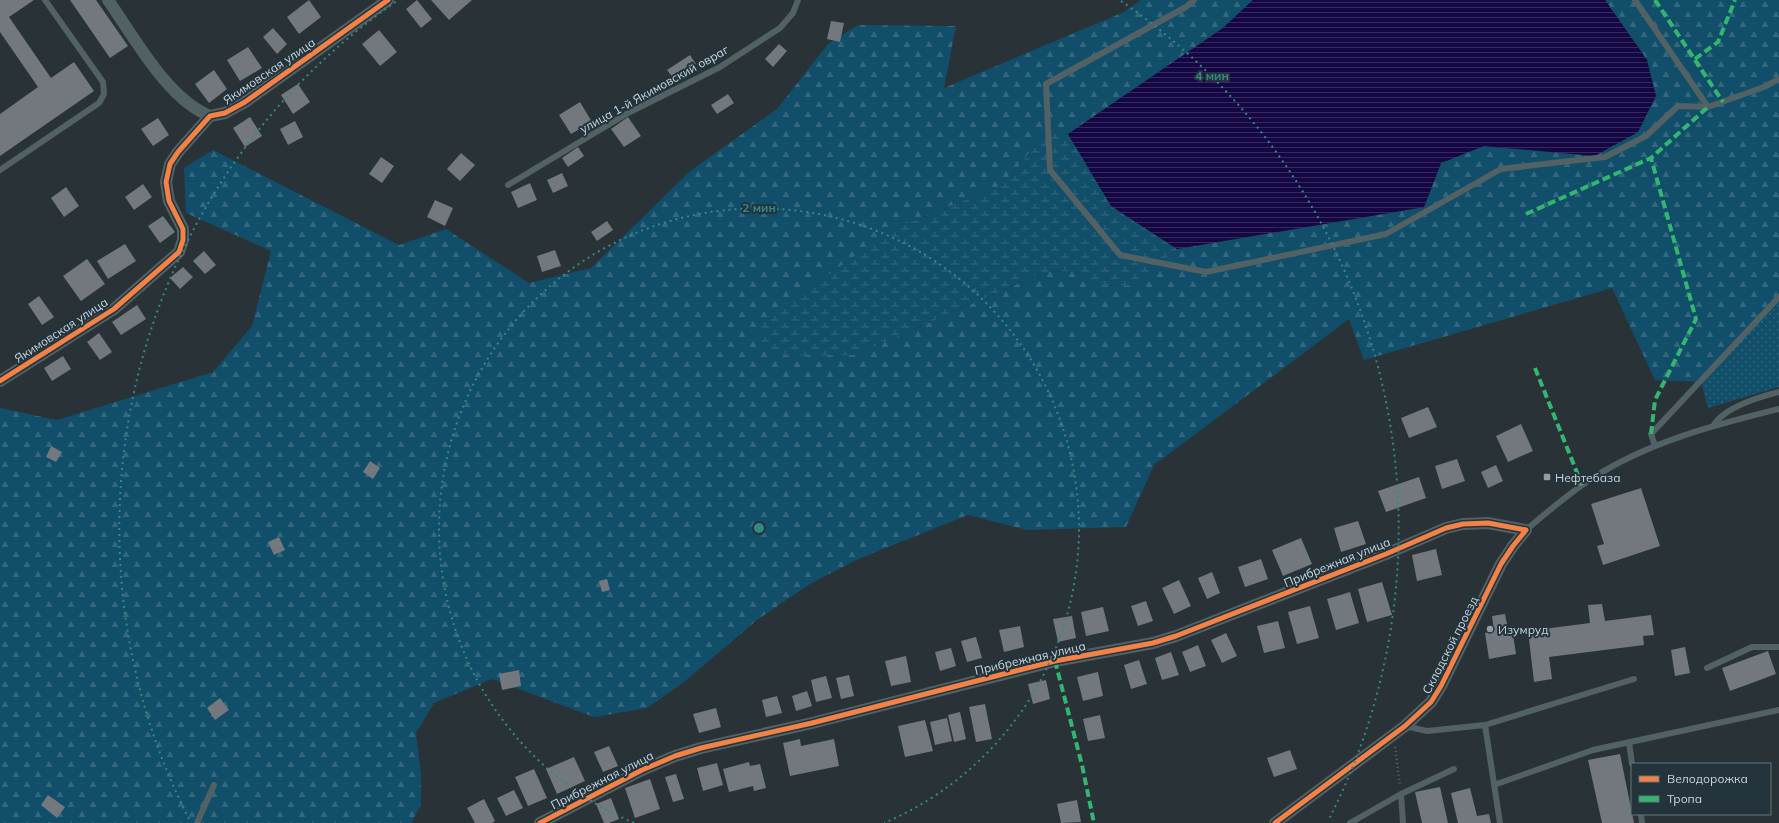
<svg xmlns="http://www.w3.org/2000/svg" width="1779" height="823" viewBox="0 0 1779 823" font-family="Mulish,sans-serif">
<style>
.forest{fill:url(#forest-firs)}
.wetland{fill:url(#wetland-marsh)}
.garden{fill:url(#garden-dots)}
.water{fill:url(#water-rules)}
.building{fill:#72787e}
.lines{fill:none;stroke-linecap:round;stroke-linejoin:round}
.path{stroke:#586367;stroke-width:2.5;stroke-dasharray:1 3;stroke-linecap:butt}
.lane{stroke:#526164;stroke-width:6}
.street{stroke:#526164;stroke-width:12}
.quiet{stroke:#33b770;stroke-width:4;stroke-dasharray:8 4;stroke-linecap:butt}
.cycleway-casing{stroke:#23343d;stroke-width:8}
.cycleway{stroke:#f48246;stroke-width:5}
.ring{fill:none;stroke:#358984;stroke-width:2;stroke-dasharray:2 4}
.poi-dot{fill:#929ca2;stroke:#23343d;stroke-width:1.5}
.labels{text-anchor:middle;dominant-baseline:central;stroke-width:4;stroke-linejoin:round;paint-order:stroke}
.street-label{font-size:12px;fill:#cbd5db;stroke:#23343d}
.poi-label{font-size:12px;fill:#cbd5db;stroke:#23343d;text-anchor:start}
.centre{fill:#358984;stroke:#23343d;stroke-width:2}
.ring-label{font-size:12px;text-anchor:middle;font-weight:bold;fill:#358984;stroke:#23343d;stroke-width:4;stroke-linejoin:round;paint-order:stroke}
</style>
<defs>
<pattern id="forest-firs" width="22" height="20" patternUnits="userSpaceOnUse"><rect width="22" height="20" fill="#114e69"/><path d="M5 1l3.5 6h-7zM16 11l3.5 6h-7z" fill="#32677e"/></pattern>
<pattern id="wetland-marsh" width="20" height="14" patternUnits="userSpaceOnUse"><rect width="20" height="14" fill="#114e69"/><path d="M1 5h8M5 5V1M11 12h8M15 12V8" fill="none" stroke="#32677e"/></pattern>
<pattern id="garden-dots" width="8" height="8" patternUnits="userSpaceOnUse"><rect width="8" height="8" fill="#114e69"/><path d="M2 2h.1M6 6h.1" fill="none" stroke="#32677e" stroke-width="1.8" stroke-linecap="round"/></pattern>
<pattern id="water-rules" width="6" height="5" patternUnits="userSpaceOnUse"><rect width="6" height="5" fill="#150644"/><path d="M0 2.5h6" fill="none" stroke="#36295e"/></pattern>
</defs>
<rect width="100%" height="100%" fill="#293237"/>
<!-- forest -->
<path class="forest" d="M1141,0H1253L1223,28L1068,134L1046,132L1003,185L895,228L855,355L1044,272L1076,271L1097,285L1133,286L1177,249L1424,207L1441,163L1484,146L1595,156L1647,60L1605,0H1779V297L1701,382L1655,380L1612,288L1364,360L1349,319L1154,465L1126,527L1027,530L968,515L856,560L810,584L757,620L684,682L647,708L594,717L492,679L434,703L416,733L421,775V805L411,823H0V408L57,420L213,372L252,326L271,251L186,213L184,168L213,150L399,245L446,229L529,283L591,268L689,172L777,109L828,44L858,25L956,26L944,88L1124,12Z"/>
<!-- wetland -->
<path class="wetland" d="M1046,132L1068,134L1111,206L1177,249L1133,286L1097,285L1076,271L1044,272L855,355L786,356L763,346L758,323L895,228L1003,185Z"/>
<!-- garden -->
<path class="garden" d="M1779,297V387L1708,408L1701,382Z"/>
<!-- water -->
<path class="water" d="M1253,0H1605L1647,60L1656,96L1638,132L1595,156L1484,146L1441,163L1424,207L1177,249L1111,206L1068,134L1223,28Z"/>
<!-- building -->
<path class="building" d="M0,0H34L9,17L51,78L74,62L94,91L0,156V114L38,87L0,32Z
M70,0H96L128,46L110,58Z
M309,0L321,17L299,34L287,17Z
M417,0L432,19L421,28L406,9Z
M431,0H472L449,20Z
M831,21L844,23L840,42L827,39Z
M273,28L287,44L277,54L263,37Z
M379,30L397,52L380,66L362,44Z
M779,44L787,51L773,67L765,59Z
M248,47L262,68L240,81L227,60Z
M690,55L696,64L674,79L667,70Z
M214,70L227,89L209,103L195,84Z
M298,84L310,102L293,114L281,95Z
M728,94L734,103L717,114L711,105Z
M580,102L592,122L571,134L559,115Z
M250,117L262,136L245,147L233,128Z
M628,117L641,136L624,147L611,129Z
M158,118L169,135L153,146L141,129Z
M295,121L303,137L288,145L280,129Z
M578,147L584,156L568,167L562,158Z
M461,153L475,165L460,181L447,169Z
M381,157L394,166L382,183L369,174Z
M562,173L568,186L553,193L547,180Z
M530,183L537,200L518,208L511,192Z
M143,184L152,197L134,210L125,197Z
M66,187L79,206L64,217L51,198Z
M435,200L453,208L445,226L427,217Z
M163,216L175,232L160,243L148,226Z
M607,221L613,230L597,241L591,232Z
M125,244L136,261L108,279L97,261Z
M555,250L561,266L542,272L537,256Z
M204,251L216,265L205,274L193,261Z
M87,259L105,284L81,301L63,276Z
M183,267L193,277L180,289L170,278Z
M39,296L54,317L42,325L28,304Z
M137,305L146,319L121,335L112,322Z
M99,333L112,352L100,360L87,342Z
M63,356L71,369L52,381L44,368Z
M1428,407L1437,427L1409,438L1401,418Z
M1521,424L1533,451L1508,462L1496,436Z
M51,446L62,452L56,462L46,457Z
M1457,459L1465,481L1442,489L1435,466Z
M370,461L380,468L373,479L363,472Z
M1496,465L1503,481L1488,488L1481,472Z
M1419,477L1426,498L1386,512L1378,491Z
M1641,488L1660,546L1603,565L1597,546L1604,544L1591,504Z
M1358,521L1366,544L1341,552L1334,528Z
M279,537L285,550L274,555L268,542Z
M1301,538L1312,564L1283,576L1272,550Z
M1436,549L1442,575L1417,581L1412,555Z
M1261,559L1268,579L1245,587L1238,567Z
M1212,572L1220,593L1207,599L1198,578Z
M607,579L610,590L602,592L599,581Z
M1179,580L1191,606L1174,614L1162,588Z
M1382,582L1392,615L1367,622L1358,589Z
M1350,592L1359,623L1336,630L1327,599Z
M1146,601L1153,621L1138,626L1131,606Z
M1602,604L1605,621L1651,615L1654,635L1643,636L1644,645L1549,657L1552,679L1534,682L1528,631L1590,623L1588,605Z
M1310,606L1319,638L1297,644L1288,612Z
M1103,607L1109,631L1086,636L1081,612Z
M1505,614L1508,629L1512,628L1516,654L1489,659L1485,633L1494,631L1492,616Z
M1072,616L1076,638L1058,642L1053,619Z
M1278,621L1285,648L1264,653L1257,626Z
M1020,626L1024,647L1004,652L999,630Z
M1226,633L1237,656L1222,663L1211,640Z
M976,637L982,658L967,662L961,641Z
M1198,645L1206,666L1190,672L1182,652Z
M1685,647L1690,673L1675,676L1671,650Z
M951,648L956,666L940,671L935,652Z
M1768,651L1776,674L1730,691L1722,668Z
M1171,652L1179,675L1162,680L1155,658Z
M906,656L911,682L891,686L885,661Z
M1139,660L1147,684L1131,689L1124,665Z
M519,670L521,686L502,690L499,674Z
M1098,672L1103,696L1083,701L1077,677Z
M849,675L854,696L841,699L836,678Z
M826,676L832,698L816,702L811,680Z
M1046,680L1050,699L1033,704L1028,684Z
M807,691L812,706L796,711L792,696Z
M777,696L782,713L766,717L762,700Z
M220,698L229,710L215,720L207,708Z
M985,704L992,739L976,742L969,707Z
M716,708L721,727L699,733L693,714Z
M960,712L966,739L954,742L948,715Z
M1100,715L1105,738L1088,741L1083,719Z
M947,718L952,741L935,745L930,722Z
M925,720L933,751L905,757L898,726Z
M800,739L801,746L834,739L839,766L790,776L783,743Z
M609,746L618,766L603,772L594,752Z
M1290,750L1297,769L1274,777L1267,758Z
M1620,754L1634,823H1602L1588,760Z
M574,757L585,781L557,794L546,769Z
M749,762L750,766L760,764L766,788L754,791L753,786L729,792L723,769Z
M717,763L723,785L703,791L697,768Z
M534,769L547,798L528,806L515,777Z
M676,774L684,799L673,802L665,777Z
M650,779L660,809L635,818L625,788Z
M1440,787L1448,823H1422L1415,792Z
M1470,788L1477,816L1489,814L1491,823H1458L1451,793Z
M514,790L523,808L506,816L497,798Z
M48,795L65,807L57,818L41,805Z
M611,798L619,819L609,823H604L596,804Z
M484,799L495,821L492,823H475L467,808Z
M1077,800L1081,822L1061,823L1057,804Z"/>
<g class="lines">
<!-- path -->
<path class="path" d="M1395,747L1400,786"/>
<!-- lane -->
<path class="lane" d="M1194,0L1186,7L1046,84L1050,170L1120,255L1206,272L1386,234L1501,169L1605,157L1646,136L1678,106L1708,107L1764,87L1779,79
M1635,0L1708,107
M0,170L99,103L104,94L103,82L45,0
M508,185L628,113L720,67L780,28L793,13L798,0
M1713,426C1724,408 1759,397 1779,392
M1655,446L1651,434L1779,297
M1526,530C1547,512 1568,494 1591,479C1648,442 1714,425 1779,409
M1707,668L1752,647H1779
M1485,725L1500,823
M1405,726L1427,731L1485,725L1634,679
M1629,742L1632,764
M1494,785L1593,750L1779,710
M1401,794L1403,823
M1641,814L1642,823
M197,823L214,785
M1350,823L1401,794L1454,769"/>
<!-- street -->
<path class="street" d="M108,0C134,37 168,100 210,116
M0,381L114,309L179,252L183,240V229L169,201L166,182L170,164L178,152L210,116L225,113L245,102L388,0
M540,823L642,770L675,756L701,748L812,723L1055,661L1153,643L1176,636L1386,554L1446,528L1463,524L1488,523L1526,530
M1275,823L1405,726L1431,702L1441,686L1501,564L1513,546L1526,530"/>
<!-- quiet -->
<path class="quiet" d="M1655,0L1723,102
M1695,59L1718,42L1735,0
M1526,214L1651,158L1708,107
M1535,368L1582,485
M1651,434L1655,400L1696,319L1651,158
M1055,661L1082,765L1094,823"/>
<!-- cycleway casing -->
<g class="cycleway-casing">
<path id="cycleway" d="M0,381L114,309L179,252L183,240V229L169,201L166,182L170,164L178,152L210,116L225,113L245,102L388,0
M540,823L642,770L675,756L701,748L812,723L1055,661L1153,643L1176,636L1386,554L1446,528L1463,524L1488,523L1526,530
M1275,823L1405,726L1431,702L1441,686L1501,564L1513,546L1526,530"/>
</g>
<!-- cycleway -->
<use href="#cycleway" class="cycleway"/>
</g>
<!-- distance rings -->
<g class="ring">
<path d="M634 823A320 320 0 1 1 884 823"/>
<path d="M189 819A640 640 0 0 1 397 1M1121 1A640 640 0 0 1 1329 819"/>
</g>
<!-- markers -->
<g class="poi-dot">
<rect x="1543" y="473" width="8" height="8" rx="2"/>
<circle cx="1490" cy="629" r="4"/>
</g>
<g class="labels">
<!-- street labels -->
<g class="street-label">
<text transform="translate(269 71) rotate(-34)">Якимовская улица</text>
<text transform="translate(654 89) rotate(-29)">улица 1-й Якимовский овраг</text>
<text transform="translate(61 330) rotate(-33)">Якимовская улица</text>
<text transform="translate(1337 562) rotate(-22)">Прибрежная улица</text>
<text transform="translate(1450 645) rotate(-63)">Складской проезд</text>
<text transform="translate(1030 658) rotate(-13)">Прибрежная улица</text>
<text transform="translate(602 780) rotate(-27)">Прибрежная улица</text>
</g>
<!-- poi labels -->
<g class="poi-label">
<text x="1555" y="477">Нефтебаза</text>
<text x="1498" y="629">Изумруд</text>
</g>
</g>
<circle cx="759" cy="528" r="6" class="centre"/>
<g class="ring-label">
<text x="1212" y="80">4 мин</text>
<text x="759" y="212">2 мин</text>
</g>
<!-- legend -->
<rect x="1631" y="763" width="140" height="52" fill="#23343d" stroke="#66747c"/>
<rect x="1639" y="776" width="20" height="6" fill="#f48246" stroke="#66747c"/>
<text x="1667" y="783" font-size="12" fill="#cbd5db">Велодорожка</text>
<rect x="1639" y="796" width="20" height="6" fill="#33b770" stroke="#66747c"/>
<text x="1667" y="803" font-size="12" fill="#cbd5db">Тропа</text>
</svg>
